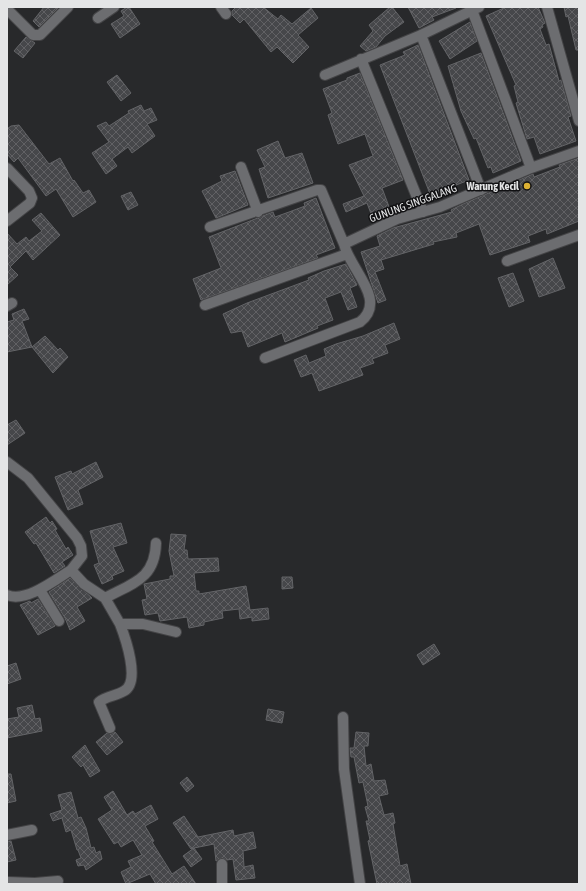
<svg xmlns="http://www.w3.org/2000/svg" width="586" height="891" viewBox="0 0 586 891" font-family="'Asap Condensed',sans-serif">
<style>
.building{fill:url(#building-cross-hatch);stroke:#636467}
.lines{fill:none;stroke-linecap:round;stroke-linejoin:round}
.street-casing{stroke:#444446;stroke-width:12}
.street{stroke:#6c6d70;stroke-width:10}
.poi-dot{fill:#ddb133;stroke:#111113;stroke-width:1.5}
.labels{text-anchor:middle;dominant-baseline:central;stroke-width:3;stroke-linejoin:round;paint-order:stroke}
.poi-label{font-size:11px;font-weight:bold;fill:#e4e5e6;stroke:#111113;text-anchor:end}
.street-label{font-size:11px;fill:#e4e5e6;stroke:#111113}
</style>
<defs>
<pattern id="building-cross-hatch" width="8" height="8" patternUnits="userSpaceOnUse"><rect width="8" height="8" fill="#46474a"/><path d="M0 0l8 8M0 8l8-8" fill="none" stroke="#616164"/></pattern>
</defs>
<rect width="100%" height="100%" fill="#28292b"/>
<!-- building -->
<path class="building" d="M44,7H59L39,27L33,21Z
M127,7H129L140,24L120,38L111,24L124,16L121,11Z
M236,7H263L278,19L281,15L292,24L311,8L318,18L298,35L309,47L293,63L277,47L271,52L244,19L240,23L232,15V11Z
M390,7H392L404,22L385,36L376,47L366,51L360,46L373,31L369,25Z
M408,7H455L456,8L432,17L434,20L419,28Z
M506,7H538L545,23L542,25L543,27L540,29L546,45L549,44L559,81L561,80L571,116L568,117L576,141L540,154L534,137L527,139L516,103L518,102L514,86L516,85L486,16Z
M564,7H579V50H576L568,16L566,17Z
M470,22L477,41L450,59L439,41Z
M26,37L35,43L23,58L14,51Z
M418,45L469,180L451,187L453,191L432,199L380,65L405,55L403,52Z
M481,53L521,161L493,173L491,167L488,168L476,138L474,139L461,111L448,66Z
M360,73L403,180L382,188L391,212L373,219L367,203L346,212L343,204L364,196L349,165L373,156L365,134L338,144L328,115L332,113L323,89L347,80V78Z
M117,75L131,93L121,101L107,82Z
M141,105L144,111L151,108L157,120L147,124L155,136L132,153L128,147L112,159L117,166L106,174L92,153L109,142L97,126L106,122L109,126L129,113L128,111Z
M19,125L49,164L60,158L73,181L74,180L83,193L89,190L96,202L73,217L56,189L46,196L18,158L14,162L7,154V129L11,126Z
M278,141L285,158L302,153L313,183L268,198L259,169L265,167L257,150Z
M579,158V221L547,234L546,229L528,236L530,242L490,255L479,224L456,233L457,237L433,242L434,244L381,260L384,269L375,272L386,300L378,303L361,252L380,246L377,236L393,228L452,212L451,210L463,204L533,174L534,177L560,167L559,165Z
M235,171L248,205L216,218L202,191L222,181L220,176Z
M131,192L138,205L128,210L121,196Z
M316,198L335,248L316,255L318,258L201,300L193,279L221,268L209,237L273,212L275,217L289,212L305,206L304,203Z
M41,213L60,235L33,260L26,251L10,267L18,275L7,285V233L17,244L26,237L29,241L42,231L32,220Z
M553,258L565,288L539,297L529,269Z
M346,264L357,285L350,288L357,307L348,310L341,292L325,298L333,320L317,326L318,328L285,342L282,333L248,347L242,331L231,333L223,314L247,303L309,280L308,278L324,271Z
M513,273L524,301L509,307L498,278Z
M24,309L29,319L22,321L32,347L7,352V322L14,320L12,314Z
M394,323L400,339L385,345L388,353L372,359L374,363L360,368L363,375L319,391L312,373L301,377L294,360L306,355L309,363L326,356L324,349L336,344L363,336Z
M45,336L58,350L60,348L68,357L53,373L32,347Z
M16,420L25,433L7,445V425Z
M96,462L103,477L78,490L83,504L68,510L55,477L71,471L72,474Z
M46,517L50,523L52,521L57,529L55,530L66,549L68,547L73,555L62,562L65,566L54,573L36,543L34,544L25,532Z
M121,523L127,543L113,547L124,571L112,576L113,579L102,584L94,565L99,563L90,531Z
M171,534L186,535L184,550H187L188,559L218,558L219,571L194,573L196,591H199V594L246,586L250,610L268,608L269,619L252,621V617L240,619L239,609L222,611L223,618L204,622V625L189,628L187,617L160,621L158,613L145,615L142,600L147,599L144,584L170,579V576H174L169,551Z
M282,577H292L293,588L282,589Z
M70,578L92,598L77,607L85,621L70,630L65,618L49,592Z
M38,599L55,626L38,635L20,605L30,601L31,603Z
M434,644L440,654L423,665L417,655Z
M16,663L21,679L7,684V666Z
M32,705L35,719L40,718L42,731L7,738V719L19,717L17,708Z
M268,709L284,712L282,723L266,720Z
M115,732L123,742L107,755L96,742L107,733L112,734Z
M356,732L369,733L368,746H364L366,766L371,764L374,781L385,780L388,794L379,796L384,815L393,813L395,823L393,824L400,866L407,864L411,884H377L368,841L370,840L366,821H369L365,807L368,806L363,782L359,783L354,757H351L350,748H354Z
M85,745L100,771L90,777L83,765L81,767L72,757Z
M7,774H11L16,801L7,803Z
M187,777L194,786L187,792L180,783Z
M113,791L127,815L133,811L135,814L151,805L158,819L145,826L154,841L152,842L172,874L184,866L196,884H156L150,874L126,884L121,872L131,867L128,861L142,855L133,840L121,847L118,842L114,844L98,819L112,810L104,797Z
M71,792L78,818L81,817L86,828L91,848L94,847L96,853L100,851L102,859L86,870L84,865L78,866L76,860L81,858L78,850H77L71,830L66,832L62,818L53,821L50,814L62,810L58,795Z
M184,816L198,837L233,830L234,836L253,832L256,848L243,851L244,867L253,865L255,878L236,880L233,859L227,860L222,858L216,861L214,844L194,848L202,859L191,867L183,856L194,848L191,849L173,823Z
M7,841H11L16,860L7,862Z"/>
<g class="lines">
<!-- street casing -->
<g class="street-casing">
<path id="street" d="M221,7L226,14
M547,7L579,121
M7,9L33,35H40L68,7
M472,10L531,168
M98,18L114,7
M421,35L481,190
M361,59L423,212
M325,75L421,35L479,7
M241,167L258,212
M7,168L29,191L32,198L30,203L7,221
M210,227L317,190H321L344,244
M507,261L579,235
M205,305L347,254
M7,306L12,303
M265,358L360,322C388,300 350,270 344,244L397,219L440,207L531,168L579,151
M7,462L28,478L77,538L81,546L82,556L71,570
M40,590L59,621
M7,595C26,603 55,580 71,570L84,584L105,598L120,624H143L176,632
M105,598C133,583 155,579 156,543
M343,717L344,769L360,884
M110,728L99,702C106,696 116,696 124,691C141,682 125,637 120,624
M7,835L32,830
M222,864V884
M7,882L35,883L58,881"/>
</g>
<!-- street -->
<use href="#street" class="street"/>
</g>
<!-- markers -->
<circle class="poi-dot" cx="527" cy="186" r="4"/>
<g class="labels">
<!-- poi labels -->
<g class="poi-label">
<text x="519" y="186">Warung Kecil</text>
</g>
<!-- street labels -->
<g class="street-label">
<text transform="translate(413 203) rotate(-20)">GUNUNG SINGGALANG</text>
</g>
</g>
<!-- border -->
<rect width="586" height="891" fill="none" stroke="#e4e5e6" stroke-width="16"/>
</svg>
